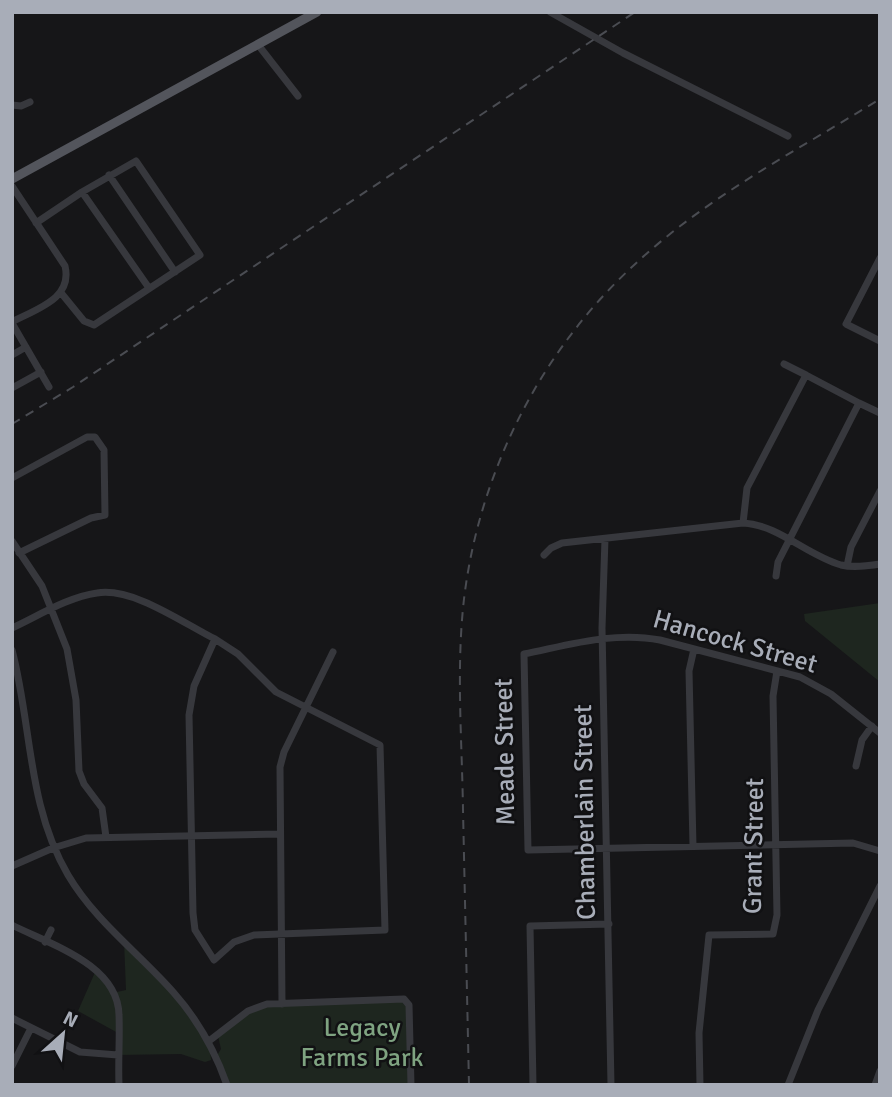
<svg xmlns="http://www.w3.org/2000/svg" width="892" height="1097" viewBox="0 0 892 1097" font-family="Signika,sans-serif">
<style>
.green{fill:#1e261f}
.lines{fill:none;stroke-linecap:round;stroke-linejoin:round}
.minor{stroke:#37383d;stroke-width:7}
.major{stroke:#53555c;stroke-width:9}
.rail{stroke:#4a4c52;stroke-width:2;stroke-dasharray:9 7;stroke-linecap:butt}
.labels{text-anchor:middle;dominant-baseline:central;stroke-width:5;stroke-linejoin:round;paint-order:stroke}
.street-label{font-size:26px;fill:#a8adb8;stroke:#111113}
.park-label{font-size:26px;fill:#7fa381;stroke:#111113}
</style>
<rect width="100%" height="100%" fill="#161618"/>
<!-- green -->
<path class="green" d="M880,603V682L805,621L804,614Z
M124,941L174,993L209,1041L211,1060L205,1062L181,1054L118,1055V1033L78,1011L96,970L112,993L126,990Z
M408,1001L411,1085H227L216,1057L221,1049L218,1036L257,1007Z"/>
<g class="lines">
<!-- minor -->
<path class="minor" d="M550,12L623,53L788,136
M259,46L298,96
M12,105L21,106L30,102
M109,175L175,272
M12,186L65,266C73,299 36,309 12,322
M82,192L149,288
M36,223L82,192L136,161L200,255L94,325L84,321L62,294
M880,258L846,324L880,341
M12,323L49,387
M12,355L26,347
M784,364L806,375
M12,388L41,372
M12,478L87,437H95L104,450L105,515L91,518L19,553
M743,523L747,488L806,375L859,403
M605,539L602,628L611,1085
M12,541L42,586L67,649L76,700L79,771L84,784L102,808L106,837
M544,555L551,548L562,543L743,523C779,525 806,555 841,565C853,568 867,566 880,564
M847,566L851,547L880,491
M776,576L778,562L859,403L880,413
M12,628C38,616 68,597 97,593C133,587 183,623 215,639L238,654L276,692L380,745L385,930L254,935L234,942L214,960L195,930L193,913L189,715L194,686L215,639
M12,650C32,726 27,805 68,875C95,921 140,954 174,993C198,1020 215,1051 227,1085
M880,733L831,694L800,677L660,640C614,631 569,645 524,654L528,850L853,843L880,851
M856,766L862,740L872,726
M693,846L689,671L694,649
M12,866L53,848L86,838L280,834
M12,925C49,944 118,964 119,1015C120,1037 118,1061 119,1085
M45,942L51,930
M282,1004L280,767L284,752L333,652
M12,1018L80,1052L118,1055
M209,1041L248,1011L267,1004L404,999L409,1005L411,1085
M12,1066L31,1028
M533,1085L530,926L609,924
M700,1085L699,1033L709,935L773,934L777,915L773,696L777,671
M788,1085L818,1010L880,886
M875,1085L880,1071"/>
<!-- major -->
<path class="major" d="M12,179L317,12"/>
<!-- rail -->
<path class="rail" d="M12,424L73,387L635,12
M469,1085C467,993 465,901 463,810C462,740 456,668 464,599C479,473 540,352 633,266C705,198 796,151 880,99"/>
</g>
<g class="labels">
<!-- street labels -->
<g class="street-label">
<text transform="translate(735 642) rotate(16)">Hancock Street</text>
<text transform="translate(505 752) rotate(-91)">Meade Street</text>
<text transform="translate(585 812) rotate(-91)">Chamberlain Street</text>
<text transform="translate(754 846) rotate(-89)">Grant Street</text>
</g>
<!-- park labels -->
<g class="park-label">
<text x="362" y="1028">Legacy<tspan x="362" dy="30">Farms Park</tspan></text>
</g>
</g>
<!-- border -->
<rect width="892" height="1097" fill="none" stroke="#a8adb8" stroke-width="28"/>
<!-- north arrow -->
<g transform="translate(63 1034) rotate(27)" stroke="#111113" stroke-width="5" paint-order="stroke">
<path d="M0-5L12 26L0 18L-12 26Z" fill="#a8adb8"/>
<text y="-10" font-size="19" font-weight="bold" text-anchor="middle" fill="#a8adb8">N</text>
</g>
</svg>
